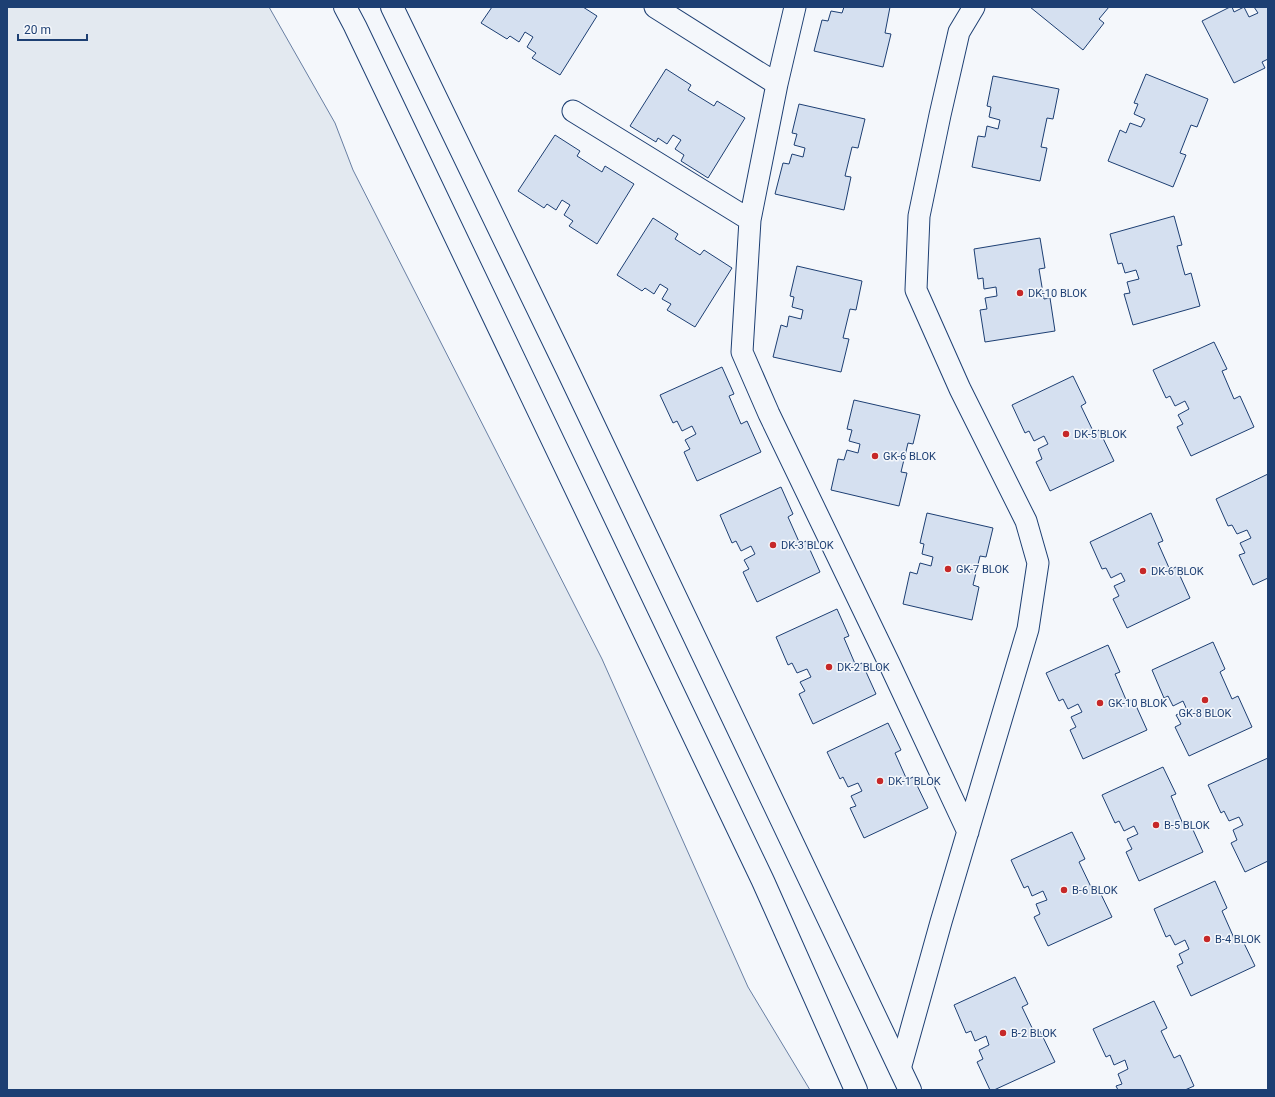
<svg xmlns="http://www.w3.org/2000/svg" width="1275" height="1097" viewBox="0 0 1275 1097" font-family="Roboto,sans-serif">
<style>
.green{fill:#e3e9f0;stroke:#687fa3}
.building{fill:#d5e0f0;stroke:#1d3f73}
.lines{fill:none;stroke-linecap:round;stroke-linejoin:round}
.street-casing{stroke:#1d3f73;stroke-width:23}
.secondary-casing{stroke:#1d3f73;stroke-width:24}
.street{stroke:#f4f7fb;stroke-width:21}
.secondary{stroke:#f4f7fb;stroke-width:22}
.poi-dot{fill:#c62828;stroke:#f4f7fb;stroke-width:1.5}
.labels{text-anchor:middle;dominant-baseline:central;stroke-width:3;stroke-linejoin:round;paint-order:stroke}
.poi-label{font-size:11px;fill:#1d3f73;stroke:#f4f7fb;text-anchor:start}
</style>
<rect width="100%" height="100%" fill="#f4f7fb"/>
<!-- green -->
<path class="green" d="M7,7H269L335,123L353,170L602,659L748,987L810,1090H7Z"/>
<!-- building -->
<path class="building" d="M492,7H583L597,16L560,75L532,58L536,53L527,47L533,37L525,32L519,42L510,36L507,39L481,23Z
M844,7H890L885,33L891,34L883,67L814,51L822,20L828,21L831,11L842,13Z
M1030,7H1109L1099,19L1104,23L1083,50Z
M1230,7H1232L1234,12L1244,7L1249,17L1258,13L1254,7H1268V59L1262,62L1265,68L1234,83L1202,21Z
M666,69L691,85L688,90L714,106L717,101L745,118L708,178L681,161L684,155L675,149L681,140L673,135L667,144L658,138L656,142L630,126Z
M1146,74L1208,99L1197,127L1191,125L1180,153L1186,155L1173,187L1108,161L1120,130L1126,133L1130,123L1141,127L1145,119L1134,114L1138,104L1134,103Z
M993,76L1059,89L1053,119L1047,118L1041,147L1047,148L1040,181L972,167L978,136L985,137L987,126L998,129L1000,120L989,117L991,107L987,106Z
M799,104L865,119L858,148L852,147L845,176L851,177L844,210L775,194L783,163L789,164L792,154L803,157L805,148L794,145L797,134L792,133Z
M555,135L580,151L577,156L602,172L605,166L634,184L597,244L569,226L573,221L564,215L570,205L562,200L556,210L547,204L544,208L518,191Z
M1174,216L1182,245L1177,246L1185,275L1191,273L1200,306L1133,325L1124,294L1130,293L1127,282L1139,279L1136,270L1125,273L1122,263L1118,264L1110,234Z
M653,218L678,234L675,239L700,255L704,250L732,268L695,327L667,310L671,304L662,299L668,289L660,284L654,294L645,288L642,291L617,275Z
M1040,238L1045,268L1039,269L1044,299L1050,298L1055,331L985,342L980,310L987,309L985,298L997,296L996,287L984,289L983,278L978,279L974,249Z
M797,266L862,281L856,310L850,309L843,338L849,339L841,372L773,357L781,325L787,327L789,316L801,319L803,310L792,307L794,297L790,296Z
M1214,342L1227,369L1222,371L1234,399L1240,396L1254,427L1191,456L1177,427L1183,424L1178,415L1189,409L1185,401L1175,406L1170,396L1166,398L1153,370Z
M722,367L734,394L729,396L741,424L747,421L761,452L697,481L684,452L690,449L685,440L696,434L692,426L682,431L677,421L673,423L660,395Z
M1073,376L1086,403L1081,406L1094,433L1099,430L1114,461L1050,491L1036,462L1042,459L1038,449L1048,444L1044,436L1034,441L1029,431L1025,433L1012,405Z
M854,400L920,415L913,444L908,443L901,472L907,473L899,506L831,490L838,459L844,460L847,450L858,453L860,444L849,441L852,430L847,429Z
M1268,474V578L1253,585L1239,555L1245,553L1240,543L1251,538L1247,530L1237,534L1232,525L1228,526L1216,499Z
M781,487L793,514L788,517L800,544L806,541L820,572L757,602L743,572L749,569L744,560L755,554L751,546L741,551L736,541L732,543L720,515Z
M927,513L993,528L986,557L980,556L973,585L979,587L972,620L903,604L910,572L917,574L920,563L931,566L933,557L922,554L924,544L920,543Z
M1151,513L1163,541L1158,543L1170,570L1176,567L1190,598L1127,628L1113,599L1119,596L1114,586L1125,581L1121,573L1111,578L1106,568L1102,569L1090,542Z
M837,609L849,636L844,638L856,666L862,663L876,694L813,724L799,694L805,691L800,682L811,677L807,669L797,673L792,663L788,665L776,637Z
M1213,642L1225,669L1220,672L1232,699L1238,696L1252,727L1189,756L1175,727L1181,724L1176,715L1187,710L1183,701L1173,706L1168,696L1164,698L1152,670Z
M1108,645L1120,672L1115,674L1127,702L1133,699L1147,730L1083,759L1070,730L1076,727L1071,717L1082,712L1078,704L1068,709L1063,699L1059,701L1046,673Z
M888,723L901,750L895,753L907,780L913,777L928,808L864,838L850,808L856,806L851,796L862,791L858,783L848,787L843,777L840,779L827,752Z
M1268,758V861L1245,872L1231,843L1237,840L1233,830L1243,825L1239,817L1229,821L1224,811L1221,813L1208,785Z
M1163,767L1176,794L1171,796L1183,824L1189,821L1203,852L1139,881L1126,852L1132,849L1127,839L1138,834L1134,826L1124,831L1119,821L1115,823L1102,795Z
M1072,832L1085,859L1079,862L1092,889L1097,886L1112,917L1048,946L1034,917L1040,914L1036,904L1047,900L1043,891L1032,896L1028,886L1024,888L1011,860Z
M1215,881L1227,908L1222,911L1234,938L1240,935L1255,966L1191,996L1177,966L1183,963L1179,954L1189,949L1185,940L1175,945L1170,935L1166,937L1154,909Z
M1015,977L1028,1004L1022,1007L1035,1034L1040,1031L1055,1062L994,1090H990L977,1062L983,1059L979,1050L989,1045L986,1036L975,1041L971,1031L966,1033L954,1005Z
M1154,1001L1167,1028L1161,1031L1174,1058L1180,1055L1194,1086L1185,1090H1118L1116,1086L1122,1084L1118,1074L1128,1069L1125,1060L1114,1065L1110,1055L1106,1057L1093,1029Z"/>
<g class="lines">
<!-- street casing -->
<g class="street-casing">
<path id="street" d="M655,7L777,84
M795,7L777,84L750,220L742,352L769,414L889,663L968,832
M573,111L750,220
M900,1069L941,922L1028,629L1038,563L1026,521L960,389L916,290L919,216L940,115L959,32L974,7"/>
</g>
<!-- secondary casing -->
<g class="secondary-casing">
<path id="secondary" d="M345,7L355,26L763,881L856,1090
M392,7L567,369L910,1090"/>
</g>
<!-- street -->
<use href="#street" class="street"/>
<!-- secondary -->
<use href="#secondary" class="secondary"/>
</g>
<!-- markers -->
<g class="poi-dot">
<circle cx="1020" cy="293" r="4"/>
<circle cx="1066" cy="434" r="4"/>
<circle cx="875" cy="456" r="4"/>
<circle cx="773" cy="545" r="4"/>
<circle cx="948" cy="569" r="4"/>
<circle cx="1143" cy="571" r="4"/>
<circle cx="829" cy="667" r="4"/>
<circle cx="1205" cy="700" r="4"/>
<circle cx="1100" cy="703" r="4"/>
<circle cx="880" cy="781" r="4"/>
<circle cx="1156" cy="825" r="4"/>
<circle cx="1064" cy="890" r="4"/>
<circle cx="1207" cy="939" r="4"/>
<circle cx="1003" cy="1033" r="4"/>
</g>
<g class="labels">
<!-- poi labels -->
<g class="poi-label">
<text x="1028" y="293">DK-10 BLOK</text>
<text x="1074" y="434">DK-5 BLOK</text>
<text x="883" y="456">GK-6 BLOK</text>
<text x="781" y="545">DK-3 BLOK</text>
<text x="956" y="569">GK-7 BLOK</text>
<text x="1151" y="571">DK-6 BLOK</text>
<text x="837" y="667">DK-2 BLOK</text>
<text x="1108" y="703">GK-10 BLOK</text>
<text x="1205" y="713" text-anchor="middle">GK-8 BLOK</text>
<text x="888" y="781">DK-1 BLOK</text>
<text x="1164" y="825">B-5 BLOK</text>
<text x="1072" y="890">B-6 BLOK</text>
<text x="1215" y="939">B-4 BLOK</text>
<text x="1011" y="1033">B-2 BLOK</text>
</g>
</g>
<!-- border -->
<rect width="1275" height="1097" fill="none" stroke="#1d3f73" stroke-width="16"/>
<!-- scale -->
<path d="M18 34v6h69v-6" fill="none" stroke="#1d3f73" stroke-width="2"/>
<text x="24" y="34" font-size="12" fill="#1d3f73" stroke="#f4f7fb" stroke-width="3" paint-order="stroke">20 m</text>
</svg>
